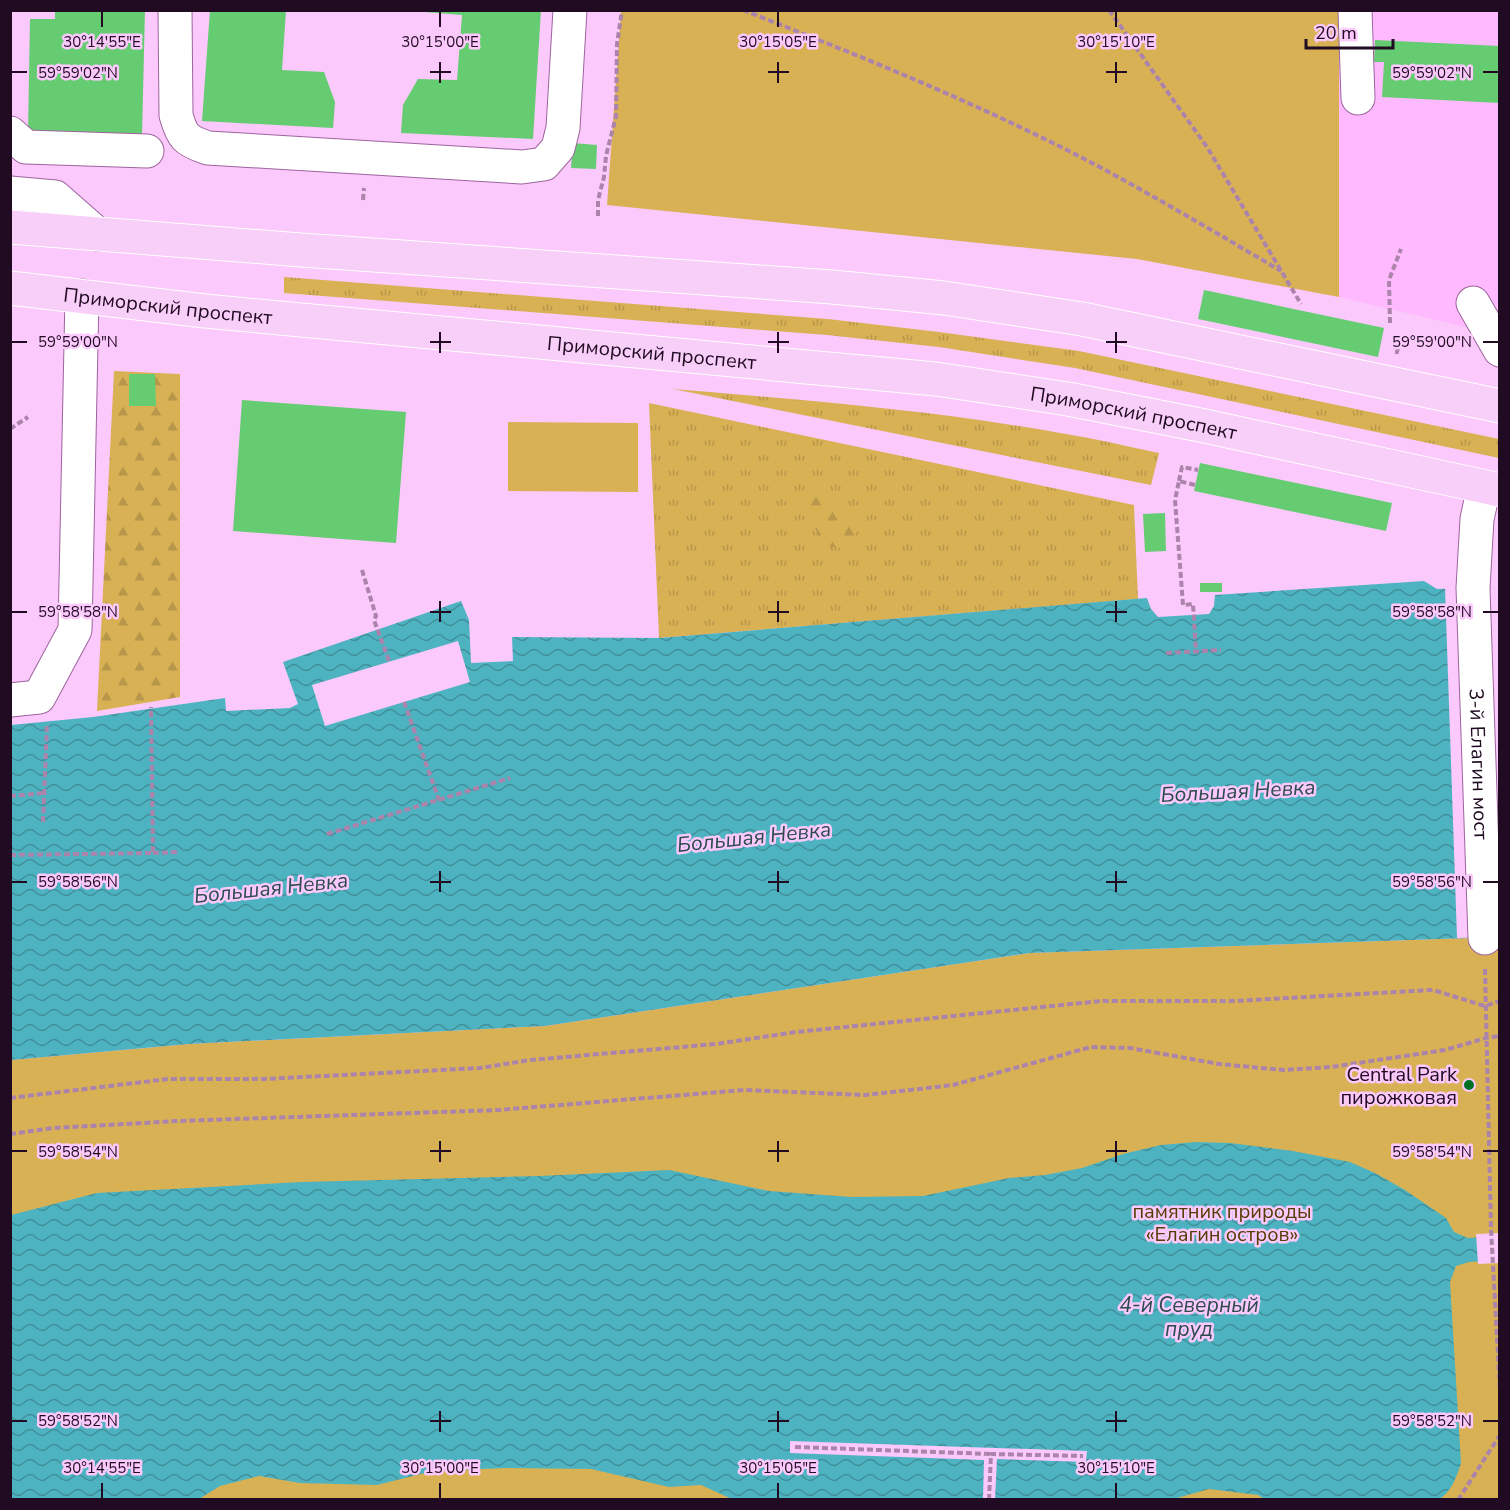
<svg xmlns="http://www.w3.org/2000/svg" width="1510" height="1510" viewBox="0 0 1510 1510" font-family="'Nunito Sans',sans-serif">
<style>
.built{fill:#ffbaff}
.grass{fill:url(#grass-tufts)}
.forest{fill:url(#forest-firs)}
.green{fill:#d8b155}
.water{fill:url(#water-waves)}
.pier{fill:#fbc9fb}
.building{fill:#65cc72}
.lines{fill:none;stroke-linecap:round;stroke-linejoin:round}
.minor-casing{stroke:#9d649e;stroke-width:35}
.major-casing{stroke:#fff;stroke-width:35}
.path{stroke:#ab83ab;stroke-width:4;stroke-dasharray:6 3;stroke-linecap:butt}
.minor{stroke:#fff;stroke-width:33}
.major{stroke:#f8cff8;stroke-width:33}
.ticks{fill:none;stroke:#210b22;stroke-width:2}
.poi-dot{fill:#007023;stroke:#fbc9fb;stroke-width:2}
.labels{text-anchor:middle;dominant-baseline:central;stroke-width:5;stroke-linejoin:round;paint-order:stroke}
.street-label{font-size:20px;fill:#210b22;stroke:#fbc9fb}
.poi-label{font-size:20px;fill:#210b22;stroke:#fbc9fb;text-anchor:end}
.park-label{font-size:20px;fill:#533e03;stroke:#fbc9fb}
.water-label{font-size:21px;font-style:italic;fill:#2c4b4f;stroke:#fbc9fb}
.ticks-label{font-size:15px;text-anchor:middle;fill:#210b22;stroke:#fbc9fb;stroke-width:5;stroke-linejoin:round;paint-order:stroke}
</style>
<defs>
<pattern id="grass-tufts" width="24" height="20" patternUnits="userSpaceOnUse" patternTransform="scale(1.5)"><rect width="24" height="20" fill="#d8b155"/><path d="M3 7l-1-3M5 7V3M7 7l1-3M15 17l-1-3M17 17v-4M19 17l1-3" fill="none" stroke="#b9974a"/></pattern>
<pattern id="forest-firs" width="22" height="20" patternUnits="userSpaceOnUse" patternTransform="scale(1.5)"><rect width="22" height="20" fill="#d8b155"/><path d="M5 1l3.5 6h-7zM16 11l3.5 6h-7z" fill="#b9974a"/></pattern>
<pattern id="water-waves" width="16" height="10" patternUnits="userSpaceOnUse" patternTransform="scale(1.5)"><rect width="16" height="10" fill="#4eb3c0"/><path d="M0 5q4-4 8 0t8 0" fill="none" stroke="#40909c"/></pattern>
</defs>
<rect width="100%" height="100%" fill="#fbc9fb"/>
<!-- built -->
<path class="built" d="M1339,11H1499V335L1339,297Z"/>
<!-- grass -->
<path class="grass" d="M284,277L828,319L939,332L1079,351L1499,439V458L1075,368L939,347L827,335L284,293Z
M673,389C802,400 932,410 1060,433C1093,438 1126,446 1159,453L1151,485Z
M649,403L1134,505L1138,599L659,638Z"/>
<!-- forest -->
<path class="forest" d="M114,371L180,374V697L97,711Z
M821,485L850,510L864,526L839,548L824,546L811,520L807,486Z"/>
<!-- green -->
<path class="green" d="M621,11H1339V297L1137,259L607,205Z
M508,422L638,423V492L508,491Z
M1499,937V1499L11,1500V1060L189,1044L545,1026L1030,953Z"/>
<!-- water -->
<path class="water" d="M1424,581L1437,589L1499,587V937L1030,953L545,1026L189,1044L11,1060V725L93,717L225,698L226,711L290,708L298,704L283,662L461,601L469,620L471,663L513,661L512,637L659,638L1147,598L1151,609L1158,617L1209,614L1214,606L1215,595Z
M1196,1142L1230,1143L1293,1151L1350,1162L1375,1173L1405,1190L1446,1218L1454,1232L1468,1238L1499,1236V1260L1469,1262L1456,1266L1450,1282L1461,1463C1457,1476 1451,1493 1439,1499L1266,1500L1258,1495L1209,1489L1170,1500H734L701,1485L669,1487L591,1469L505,1468L433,1471L377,1485L300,1483L259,1476L220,1486L199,1499L11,1500V1215L97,1193L302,1182L539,1176L669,1170L769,1191L852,1197L923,1196L1009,1178L1045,1175L1082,1168L1123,1154L1161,1145Z"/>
<!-- pier -->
<path class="pier" d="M1499,587V937L1457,938L1445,588Z
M458,641L470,682L325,726L312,685Z
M1500,1233V1263L1478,1264L1476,1234Z
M790,1441L1087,1451L1086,1462L997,1459L995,1499H983L984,1460L790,1453Z"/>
<!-- building -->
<path class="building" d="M55,10H145L142,135L28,133L30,19H55Z
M210,10H286L282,70L324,72L335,102L333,128L202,121Z
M424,10H541L533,139L401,133L403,105L418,79L457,80L462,15L424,12Z
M1375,40L1500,46V103L1382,97L1384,62H1374Z
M573,143L597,145L596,169L571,168Z
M1204,290L1384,328L1378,357L1198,319Z
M129,374H155L156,406H129Z
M242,400L406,412L396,543L233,531Z
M1200,463L1392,503L1386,531L1194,491Z
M1165,513L1166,551L1145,552L1143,514Z
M1200,583H1222V592H1200Z"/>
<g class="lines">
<!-- minor casing -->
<g class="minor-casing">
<g id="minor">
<path d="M175,10L176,115C182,137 186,141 208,148L522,167L544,164L558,148L563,128L570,10"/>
<path d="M1355,10L1358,98"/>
<path d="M10,133L26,147L147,151"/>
<path d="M10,193L55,197L97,234"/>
<path d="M1473,303L1500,350"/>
<path id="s1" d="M1484,487L1477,519L1473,588L1485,938"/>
<path d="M10,700L39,697L75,630L82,296"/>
</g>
</g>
<!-- major casing -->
<g class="major-casing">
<g id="major">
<path d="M10,227L301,250L832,287L944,298L1082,319L1500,406"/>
<path id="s2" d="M10,288L205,311L936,379L1068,399L1200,425L1500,490"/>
</g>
</g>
<!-- path -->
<path class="path" d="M743,10C863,57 982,105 1096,165C1159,199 1220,235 1281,271
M1109,10L1207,147L1301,304
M363,200L364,188
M598,216V200L604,177L606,156L616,116L617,44L622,10
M1390,323L1389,280L1401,249
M1395,352H1397L1400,338
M10,429L28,417
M1179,481L1182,467L1198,470
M1195,485L1179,481L1175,500L1183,605L1193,604L1196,652
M362,570L376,616L374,620L389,661
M1166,653L1221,650
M404,702L439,800
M10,796L44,793
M43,822L47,725
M327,834L510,778
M153,853L180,852
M10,855L153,853L151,707
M1485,969L1491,1229L1500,1391
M10,1098L168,1079H264L480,1068L530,1060L716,1044L796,1032L1101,1001H1235L1433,990L1485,1006L1500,1001
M10,1134L53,1128L178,1121L498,1110L745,1090L866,1095L953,1085L1091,1047L1130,1048L1219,1064L1283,1070L1331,1067L1445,1050L1486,1038L1500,1036
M795,1447L991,1454
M989,1500L991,1454L1083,1456
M1458,1500L1500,1435"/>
<!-- minor -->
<use href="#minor" class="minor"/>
<!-- major -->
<use href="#major" class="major"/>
</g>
<!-- ticks -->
<path class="ticks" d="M102,12V27M440,12V27M778,12V27M1116,12V27M440,62V83M778,62V83M1116,62V83M12,72H27M430,72H451M768,72H789M1106,72H1127M1483,72H1498M440,332V353M778,332V353M1116,332V353M12,342H27M430,342H451M768,342H789M1106,342H1127M1483,342H1498M440,601V622M778,601V622M1116,601V622M12,612H27M430,612H451M768,612H789M1106,612H1127M1483,612H1498M440,871V892M778,871V892M1116,871V892M12,882H27M430,882H451M768,882H789M1106,882H1127M1483,882H1498M440,1141V1162M778,1141V1162M1116,1141V1162M12,1151H27M430,1151H451M768,1151H789M1106,1151H1127M1483,1151H1498M440,1411V1432M778,1411V1432M1116,1411V1432M12,1421H27M430,1421H451M768,1421H789M1106,1421H1127M1483,1421H1498M102,1483V1498M440,1483V1498M778,1483V1498M1116,1483V1498"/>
<!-- markers -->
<circle class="poi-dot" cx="1469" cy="1085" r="6"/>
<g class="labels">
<!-- street labels -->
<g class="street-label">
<text stroke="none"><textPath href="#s2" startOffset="159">Приморский проспект</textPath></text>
<text stroke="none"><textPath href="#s2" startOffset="645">Приморский проспект</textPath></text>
<text stroke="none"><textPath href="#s2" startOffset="1131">Приморский проспект</textPath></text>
<text stroke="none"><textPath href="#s1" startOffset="278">3-й Елагин мост</textPath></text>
</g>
<!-- poi labels -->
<g class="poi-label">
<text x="1457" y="1074">Central Park<tspan x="1457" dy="23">пирожковая</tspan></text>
</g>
<!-- park labels -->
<g class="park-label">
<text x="1222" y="1211">памятник природы<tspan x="1222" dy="23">«Елагин остров»</tspan></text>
</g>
<!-- water labels -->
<g class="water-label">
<text transform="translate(1238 791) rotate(-3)">Большая Невка</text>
<text transform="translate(754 837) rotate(-6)">Большая Невка</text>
<text transform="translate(271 888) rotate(-6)">Большая Невка</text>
<text x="1189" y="1305">4-й Северный<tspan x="1189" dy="24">пруд</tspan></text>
</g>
</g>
<g class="ticks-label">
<text x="102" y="47">30°14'55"E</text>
<text x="440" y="47">30°15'00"E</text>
<text x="778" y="47">30°15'05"E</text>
<text x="1116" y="47">30°15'10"E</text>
<text x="78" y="78">59°59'02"N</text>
<text x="1432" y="78">59°59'02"N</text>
<text x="78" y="347">59°59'00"N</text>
<text x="1432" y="347">59°59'00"N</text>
<text x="78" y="617">59°58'58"N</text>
<text x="1432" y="617">59°58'58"N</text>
<text x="78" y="887">59°58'56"N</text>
<text x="1432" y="887">59°58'56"N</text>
<text x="78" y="1157">59°58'54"N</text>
<text x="1432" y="1157">59°58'54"N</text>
<text x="78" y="1426">59°58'52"N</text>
<text x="1432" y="1426">59°58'52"N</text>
<text x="102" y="1473">30°14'55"E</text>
<text x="440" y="1473">30°15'00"E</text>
<text x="778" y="1473">30°15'05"E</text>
<text x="1116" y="1473">30°15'10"E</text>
</g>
<!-- border -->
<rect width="1510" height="1510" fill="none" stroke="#210b22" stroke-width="24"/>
<!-- scale -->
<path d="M1306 39v9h87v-9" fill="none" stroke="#210b22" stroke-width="3"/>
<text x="1315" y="39" font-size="18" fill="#210b22" stroke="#fbc9fb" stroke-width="4.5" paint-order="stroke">20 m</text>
</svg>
